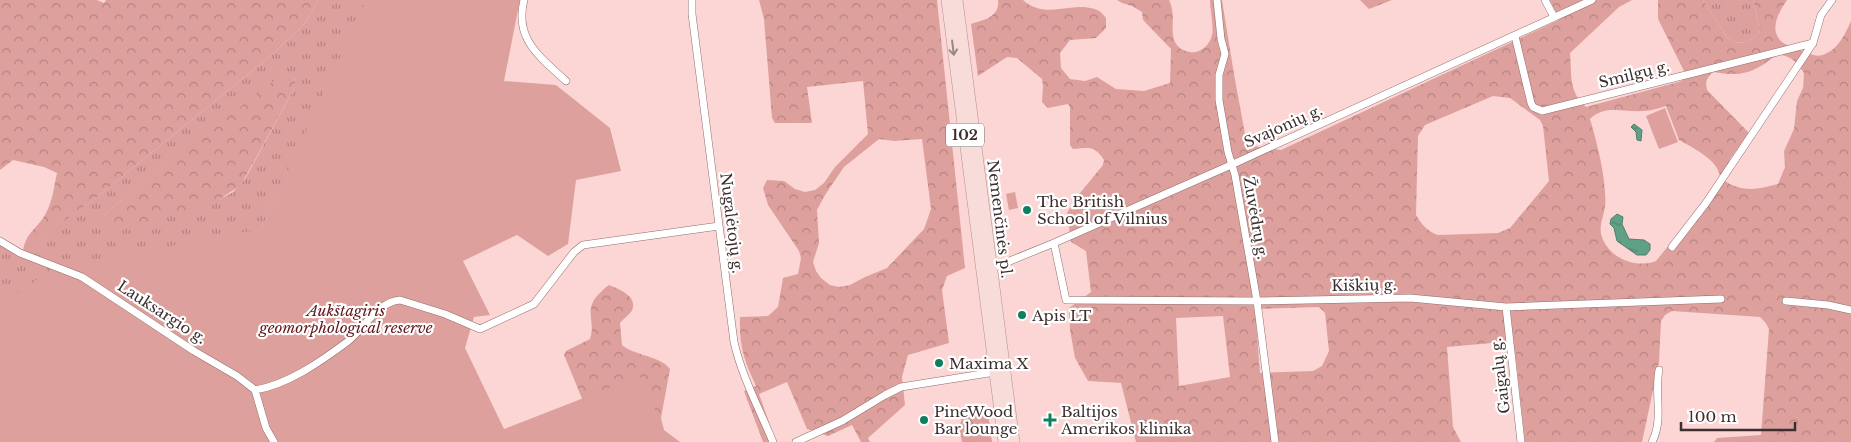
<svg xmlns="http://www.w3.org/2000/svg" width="1851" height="442" viewBox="0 0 1851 442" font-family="'Libre Baskerville',serif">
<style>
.grass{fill:url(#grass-tufts);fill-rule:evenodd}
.forest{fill:url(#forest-crowns);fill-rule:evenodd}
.park{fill:#dea09d}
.water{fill:url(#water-ripples);stroke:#557f6c}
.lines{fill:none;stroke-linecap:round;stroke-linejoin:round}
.minor-casing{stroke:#8f6e6d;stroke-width:8}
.primary-casing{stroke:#b4908e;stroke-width:12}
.minor{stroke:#fff;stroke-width:7}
.primary{stroke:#f8dcda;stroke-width:11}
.oneway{stroke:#9a8684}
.poi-dot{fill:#0c805f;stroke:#fff;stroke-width:2}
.labels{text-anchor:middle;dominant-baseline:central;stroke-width:4.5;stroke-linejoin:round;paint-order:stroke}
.shield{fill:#fff;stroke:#776d6d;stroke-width:1}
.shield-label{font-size:14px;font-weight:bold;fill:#3d2f2f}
.street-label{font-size:15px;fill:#3d2f2f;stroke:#fff}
.poi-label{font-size:15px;fill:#3d2f2f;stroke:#fff;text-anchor:start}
.park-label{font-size:15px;font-style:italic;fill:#64181d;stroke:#fff}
</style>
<defs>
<pattern id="grass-tufts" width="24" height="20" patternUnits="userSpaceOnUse" patternTransform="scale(1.25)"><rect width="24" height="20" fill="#dea09d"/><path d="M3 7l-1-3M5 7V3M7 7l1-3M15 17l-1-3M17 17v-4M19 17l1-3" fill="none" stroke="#b58380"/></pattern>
<pattern id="forest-crowns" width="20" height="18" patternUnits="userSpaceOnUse" patternTransform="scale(1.25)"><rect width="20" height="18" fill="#dea09d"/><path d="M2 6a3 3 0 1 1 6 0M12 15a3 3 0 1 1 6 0" fill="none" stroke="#b58380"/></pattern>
<pattern id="water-ripples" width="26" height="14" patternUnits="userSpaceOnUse" patternTransform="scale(1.25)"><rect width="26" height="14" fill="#5fa186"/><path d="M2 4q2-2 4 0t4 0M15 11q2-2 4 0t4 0" fill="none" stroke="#50846e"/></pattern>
</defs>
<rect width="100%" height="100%" fill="#fbd6d4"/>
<!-- grass -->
<path class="grass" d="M318,0H370L261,229L0,314V237L23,250L96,198L275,52L305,23ZM285,74L295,79V87L245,179L233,192L220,199L104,216L108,211Z
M1703,0H1753L1760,31C1751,42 1739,48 1727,37Z"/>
<!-- forest -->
<path class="forest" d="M0,0H97L104,3L106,0H318L305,23L275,52L96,198L23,251C26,231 40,227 47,211C53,199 54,186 57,173L44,167L13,160L0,170Z
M759,0H937L965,268L947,276L942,290L949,343L908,355L902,377L905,405L868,438L870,442H861L852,425L828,436L807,429L787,382L759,394L776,442H763L744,391L756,386C744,360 739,346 740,317L768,316L778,307L783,278L798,274L801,258L799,251L768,205L763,188L767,180L784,181L795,189L805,192L815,190L824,183L835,167L868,134L863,81L807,87L812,123H775L772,118L764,19ZM879,139L894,141L922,139L931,209L924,229L887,268L865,277L850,285L839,287L830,285L821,278L816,271L813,262L819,243L817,210L825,195L844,167Z
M998,0H1023C1046,21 1073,0 1097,10C1101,11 1104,16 1106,18V28L1096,38L1070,40L1060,53L1061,68L1070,79L1085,81L1097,77L1116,89L1144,91L1170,83L1171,49L1143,20L1142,12L1132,6L1122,3L1117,0H1169C1177,16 1169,29 1175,42C1178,48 1183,51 1190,52C1200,54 1210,45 1212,35C1214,27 1210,9 1210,0H1222L1234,74L1247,145L1281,150L1559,20L1550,0H1632L1619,7L1570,53C1572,75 1568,91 1586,107L1682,81L1685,73L1658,19V0H1703L1727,37C1739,48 1751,42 1760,31L1753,0H1787C1778,13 1767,33 1785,44C1791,47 1798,49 1803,51C1811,54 1817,58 1825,54C1839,48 1845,34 1851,21V442H1714L1717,438L1761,435L1769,329L1765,322L1760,317L1672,311L1665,315L1661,321L1659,362L1642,442H1525L1515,350L1503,342L1447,347L1453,427L1461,442H1136L1121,383L1088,381L1075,358L1070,330L1069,308L1091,292L1086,251L1071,242L1067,213L1076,198L1103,165L1104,160C1094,145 1090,148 1073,149L1070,145V107L1068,104L1048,108L1042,102L1043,86L1042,79L1017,58L1007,57L978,76L971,24C984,20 1000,17 998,0ZM1782,55C1794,58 1797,63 1804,73L1803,88L1797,101L1794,129L1784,151L1785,167L1778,184C1759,189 1743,193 1725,181L1730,159L1749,133L1707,90C1705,81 1707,78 1713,72C1732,75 1744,76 1761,66C1768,62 1773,56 1782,55ZM1493,96L1510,98L1540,120L1543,126L1549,181L1510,228L1498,233L1438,235C1427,231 1422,225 1416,215L1418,136L1425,125ZM1666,106L1679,140C1693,148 1717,159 1720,176L1695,213L1656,261C1636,269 1609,258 1602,237C1598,226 1604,216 1605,206C1606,201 1605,196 1605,191C1603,166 1597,143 1590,119C1605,104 1624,113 1643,111C1651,111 1659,108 1666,106ZM1319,307L1325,313L1329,351L1322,366L1313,371L1260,373L1255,309ZM1223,316L1230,377L1179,386L1176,318Z
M1360,0H1392L1369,9Z
M290,73L295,80V87L241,185L220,199L120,231L108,225L104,216L108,211L280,76Z
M609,285C619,289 640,297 631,312C628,316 623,319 620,323L622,345C635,356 661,356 670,369L661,418L664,430L588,413L564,355L566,351L590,339C596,322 584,311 597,296C601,292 604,288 609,285Z
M987,406L992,442H962L959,427L965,410Z"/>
<!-- park -->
<path class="park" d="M366,0H520L504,81L556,85L610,128L621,171L576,180L568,244L548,256L517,235L463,261L490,315L474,317L465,348L504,429L640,376L664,430L680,442H0V296L19,293L53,268L261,229Z
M1665,108L1678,142L1659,149L1646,116Z
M1015,192L1018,208L1009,210L1006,194Z"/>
<!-- water -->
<path class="water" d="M1634,124L1642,130L1641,141L1637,140L1636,132L1631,127Z
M1617,214L1623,217L1622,224L1629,239L1644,240L1650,244V250L1646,255H1637L1617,241L1614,228L1610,224L1611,219Z"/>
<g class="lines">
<!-- minor casing -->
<g class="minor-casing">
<path id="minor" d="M524,0C514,39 540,57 566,81
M692,0V14L734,342C742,377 759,408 773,442
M1217,0L1221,39L1225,54L1219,75V100L1228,152L1235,175L1257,301L1275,442
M1545,0L1554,17
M1515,36L1531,103L1533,107L1542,111L1813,43
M0,241L20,253L82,277L194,351L237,376L255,390L266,428L274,442
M1054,243L1066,300L1257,301L1410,298L1506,307L1721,299
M1672,247L1706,203L1813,43L1821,15L1832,0
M990,269L1054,243L1231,165L1592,0
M1786,301L1828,305L1851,310
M1506,307L1521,442
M255,390C287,385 320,362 347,342C364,329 377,302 400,300L445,314L480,329L534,304L574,252L583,245L719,226
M796,442L842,421L885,395L901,387L995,372
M1652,442C1664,419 1654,394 1659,370"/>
</g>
<!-- primary casing -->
<g class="primary-casing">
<path id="primary" d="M947,0L1004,442
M957,0L1014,442"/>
</g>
<!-- minor -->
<use href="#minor" class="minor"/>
<!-- primary -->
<use href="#primary" class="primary"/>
</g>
<!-- one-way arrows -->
<defs><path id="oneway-shaft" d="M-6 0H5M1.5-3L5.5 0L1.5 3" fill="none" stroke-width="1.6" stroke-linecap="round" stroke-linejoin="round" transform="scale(1.25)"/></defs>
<use class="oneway" href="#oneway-shaft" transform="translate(953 48) rotate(83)"/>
<!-- markers -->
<g class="poi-dot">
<circle cx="1027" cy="210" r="5"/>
<circle cx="1022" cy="315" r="5"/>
<circle cx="939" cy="363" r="5"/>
<circle cx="924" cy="420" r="5"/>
<path d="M1047.5 412.5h5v5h5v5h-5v5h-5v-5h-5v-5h5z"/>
</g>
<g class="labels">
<!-- shield labels -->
<rect class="shield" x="946" y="123.5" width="38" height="23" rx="4"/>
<g class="shield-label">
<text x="965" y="135">102</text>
</g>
<!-- street labels -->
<g class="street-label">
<text transform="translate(1634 74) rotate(-14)">Smilgų g.</text>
<text transform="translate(1283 126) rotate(-24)">Svajonių g.</text>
<text transform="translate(1256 218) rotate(80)">Žuvėdrų g.</text>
<text transform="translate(1000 219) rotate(83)">Nemenčinės pl.</text>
<text transform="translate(732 223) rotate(83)">Nugalėtojų g.</text>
<text transform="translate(1364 285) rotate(-1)">Kiškių g.</text>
<text transform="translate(162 312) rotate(33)">Lauksargio g.</text>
<text transform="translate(1500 376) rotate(-97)">Gaigalų g.</text>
</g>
<!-- poi labels -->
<g class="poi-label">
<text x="1037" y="201">The British<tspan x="1037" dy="17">School of Vilnius</tspan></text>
<text x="1032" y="315">Apis LT</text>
<text x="949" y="363">Maxima X</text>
<text x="934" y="411">PineWood<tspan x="934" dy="17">Bar lounge</tspan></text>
<text x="1061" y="411">Baltijos<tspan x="1061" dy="17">Amerikos klinika</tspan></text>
</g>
<!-- park labels -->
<g class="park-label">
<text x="346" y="310">Aukštagiris<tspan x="346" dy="17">geomorphological reserve</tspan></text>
</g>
</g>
<!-- scale -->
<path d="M1681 422v8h114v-8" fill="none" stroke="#3d2f2f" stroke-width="2.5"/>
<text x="1688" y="422" font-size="15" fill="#3d2f2f" stroke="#ffffff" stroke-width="4" paint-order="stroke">100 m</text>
</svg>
